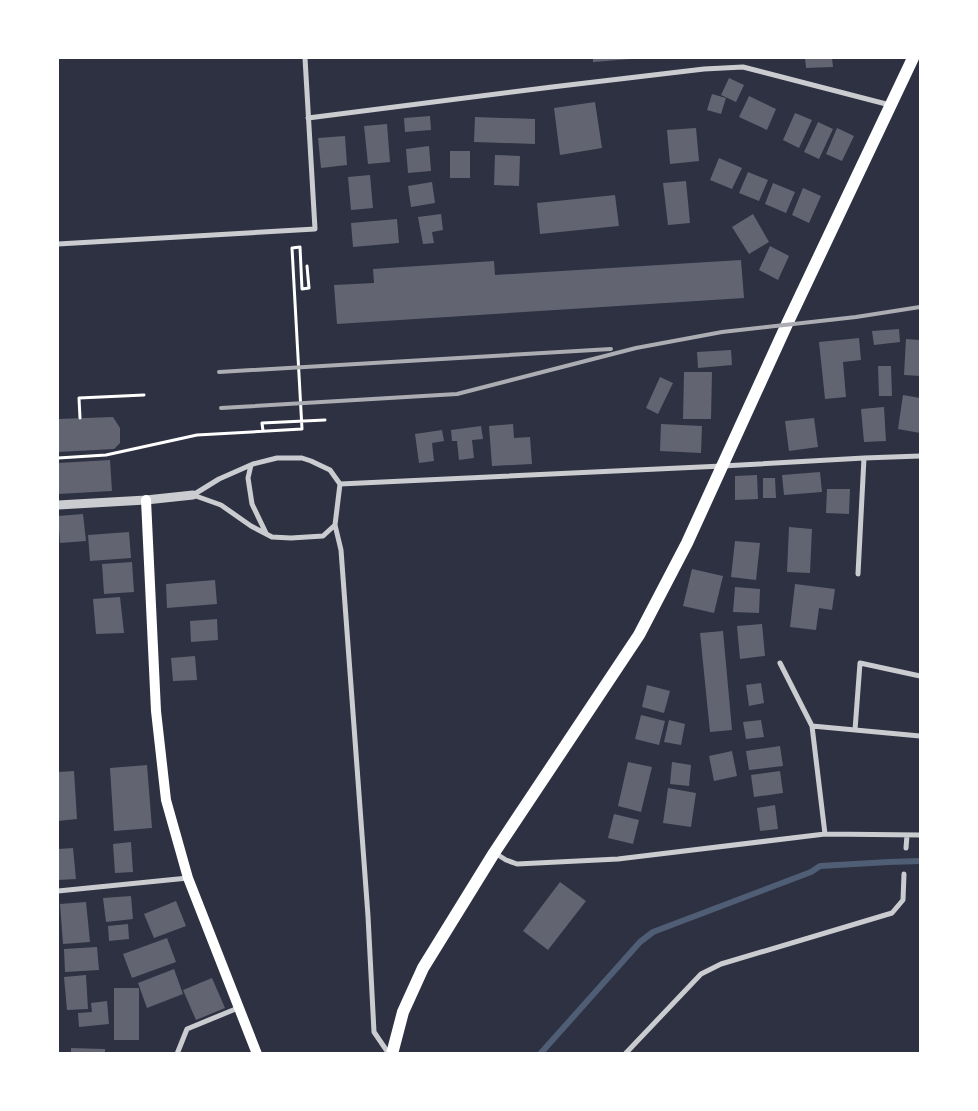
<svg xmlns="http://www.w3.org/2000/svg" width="978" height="1111" viewBox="0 0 978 1111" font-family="Helvetica,sans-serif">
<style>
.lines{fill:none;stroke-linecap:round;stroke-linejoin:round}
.stream{stroke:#4f5d75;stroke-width:6}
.building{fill:#626471}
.path{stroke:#fff;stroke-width:3}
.minor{stroke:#caccd0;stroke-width:5}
.tertiary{stroke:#caccd0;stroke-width:9}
.secondary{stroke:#fff;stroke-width:10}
.primary{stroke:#fff;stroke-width:12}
.rail{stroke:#abadb3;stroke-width:4}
</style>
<rect width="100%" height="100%" fill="#2d3142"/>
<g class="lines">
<!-- stream -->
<path class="stream" d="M540,1054L640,942L653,932L811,872L820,866L889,862L920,861"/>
</g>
<!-- building -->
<path class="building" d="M593,58H631V59L593,62Z
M805,58H832L833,67L806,68Z
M729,78L744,85L736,102L721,95Z
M712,94L726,98L721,114L707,110Z
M749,96L776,109L767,130L739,117Z
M595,102L602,148L560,155L554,108Z
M795,113L812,120L799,148L783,140Z
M430,116L431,130L405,132L404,118Z
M475,117L535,119V144L474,142Z
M818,122L833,129L819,159L804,152Z
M387,124L390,162L368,164L364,126Z
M696,128L699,161L670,164L667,130Z
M837,128L854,136L842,161L826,154Z
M345,136L347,165L321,168L318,138Z
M429,146L431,171L408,173L406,149Z
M450,151H470V178H450Z
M495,155L520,156L519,186L494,185Z
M719,158L742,168L732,189L710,180Z
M748,172L768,180L759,201L739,193Z
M370,175L373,208L351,210L348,177Z
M686,181L690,223L668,225L663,183Z
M432,182L435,203L411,207L408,186Z
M773,183L795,192L786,213L765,204Z
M803,188L821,196L809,223L792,215Z
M615,195L619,226L540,234L537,203Z
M441,214L443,230L432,232L434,243L423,244L418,217Z
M753,214L769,242L749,254L732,227Z
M397,219L399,243L353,247L351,223Z
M770,246L789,256L778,280L759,270Z
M741,260L744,298L337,324L334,285L374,283L373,269L494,261L495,275Z
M899,329L900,342L874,345L872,331Z
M859,338L861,360L843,362L846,397L825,399L819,342Z
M906,339L920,340V376L904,375Z
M731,350L732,365L698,368L697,352Z
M878,366H891L892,396H879Z
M684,372H712L711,419H683Z
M660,377L673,383L658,414L646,408Z
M903,395L920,398V433L898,429Z
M884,407L886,441L864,442L861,409Z
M113,417L120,428V443L114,449L58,452V419Z
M814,418L818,447L789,451L785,421Z
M513,424L514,438L530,437L532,464L492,466L489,426Z
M661,424L702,426L701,453L660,451Z
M481,426L483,439L472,440L474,458L459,460L457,441H452L451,430Z
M442,430L444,441L432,443L434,461L419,463L415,434Z
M110,460L112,491L58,494V463Z
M820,472L822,492L784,495L782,475Z
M757,475L758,499L735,500V476Z
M763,478H775L776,498H763Z
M827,489H850L849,514L826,513Z
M83,514L86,541L60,543L58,516Z
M789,527L812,529L810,573L787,572Z
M129,532L131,558L90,561L88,535Z
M735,541L760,543L756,580L731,577Z
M132,562L134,592L104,594L102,564Z
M692,569L723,576L714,613L683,606Z
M215,580L217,604L167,608L166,584Z
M795,584L835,589L832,610L819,608L816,630L790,627Z
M735,587L760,589L759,613L733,612Z
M120,597L124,633L96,634L93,599Z
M217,619L218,640L191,642L190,621Z
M762,624L765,656L740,659L737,626Z
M723,631L732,730L710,732L700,633Z
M195,656L197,680L173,681L171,658Z
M761,683L764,703L749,706L746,685Z
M647,685L670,691L664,713L642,707Z
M641,715L665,721L659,745L635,739Z
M669,720L685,724L681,745L664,742Z
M761,720L764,737L746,739L743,722Z
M780,746L783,766L749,770L746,751Z
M732,751L737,776L714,781L709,756Z
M628,762L652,767L641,812L618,806Z
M672,762L691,765L689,786L670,784Z
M147,765L152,828L114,831L110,768Z
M74,771L77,819L58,821V772Z
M780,771L783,793L754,797L751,775Z
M668,788L696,793L691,827L663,823Z
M775,805L778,829L760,831L757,808Z
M614,814L639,820L633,844L608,838Z
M131,842L133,872L115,873L113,844Z
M73,848L76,879L58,880V849Z
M560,882L586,901L548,950L523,931Z
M131,896L133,919L106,922L103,898Z
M176,901L186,926L154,938L144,914Z
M86,902L90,942L63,944L60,904Z
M128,924L129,939L109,941L108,926Z
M167,938L176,962L132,978L123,954Z
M97,947L99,970L65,972L64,949Z
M174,969L183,994L147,1008L138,983Z
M86,975L88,1009L67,1010L64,977Z
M212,978L225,1008L196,1020L183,990Z
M114,988H139V1040H114Z
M107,1001L109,1024L79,1027L78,1013L92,1012L91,1003Z
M71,1048L105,1049V1054H71Z"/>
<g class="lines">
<!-- path -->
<path class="path" d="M80,418L79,398L144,395
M263,431L262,423L325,420
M58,458L106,455L197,435L302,429L292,248L300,247L302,289L309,288L307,266"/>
<!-- minor -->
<path class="minor" d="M308,118L552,87L704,69L743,67L890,105
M58,244L315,229L305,58
M251,465L248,478L252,504L266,533
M340,484L722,466L864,458L920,456
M193,495L219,479L253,464L277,458H302L311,461L330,470L340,484L335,525L341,550L368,916L374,1032L389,1054
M193,495L221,505L251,526L272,537L291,538L323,536L335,525
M858,574L864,458
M780,663L812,726
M855,730L860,663L920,676
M825,834L812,726L920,736
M906,848L907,835
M495,853L506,860L517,864L618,859L825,834L920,835
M58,891L188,878
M177,1054L187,1029L238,1008
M625,1054L701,974L721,964L892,913L903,900L904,874"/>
<!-- tertiary -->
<path class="tertiary" d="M58,505L146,500L193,495"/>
<!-- secondary -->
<path class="secondary" d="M146,500L156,711L166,800L188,878L257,1054"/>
<!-- primary -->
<path class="primary" d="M392,1054L403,1012L423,968L494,853L639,635L687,543L787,324L913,58"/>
<!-- rail -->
<path class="rail" d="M219,372L611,349
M221,408L457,394L636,348L722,332L856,317L920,307"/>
</g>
<!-- border -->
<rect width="978" height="1111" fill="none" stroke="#ffffff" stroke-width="118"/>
</svg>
